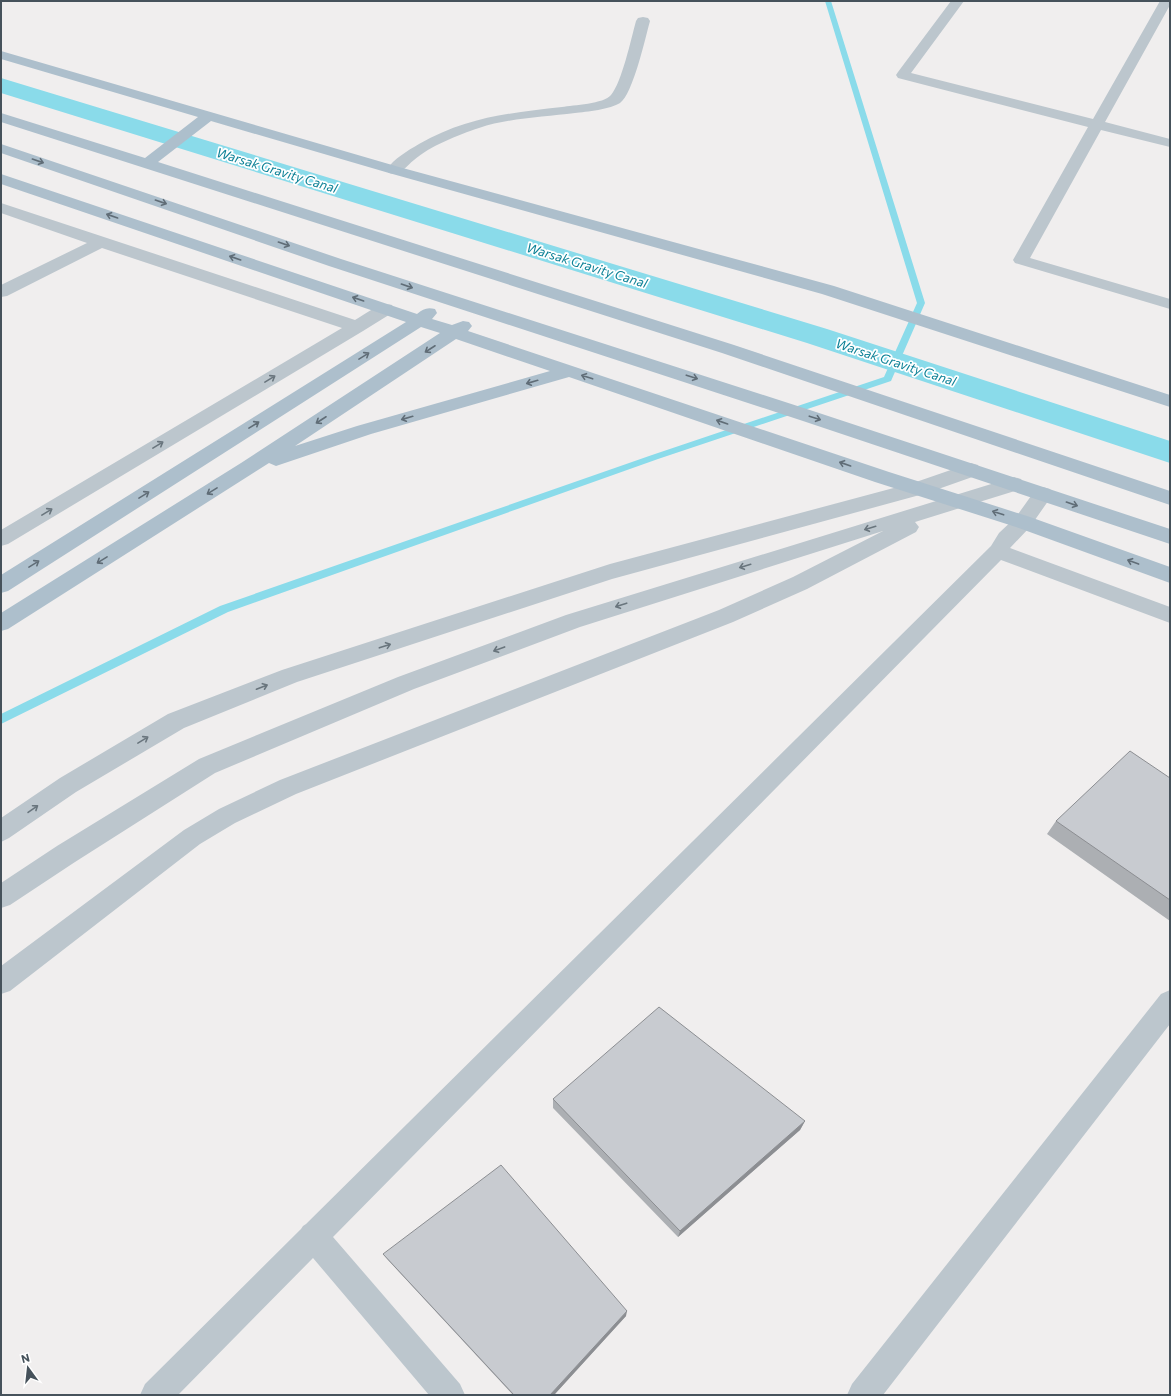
<svg xmlns="http://www.w3.org/2000/svg" width="1171" height="1396" viewBox="0 0 1171 1396" font-family="Commissioner,sans-serif">
<style>
.lines{fill:none;stroke-linecap:round;stroke-linejoin:round}
.stream{fill:#8adbea;fill-rule:evenodd}
.canal{fill:#8adbea;fill-rule:evenodd}
.minor{fill:#bcc6cd;fill-rule:evenodd}
.major{fill:#adbfcc;fill-rule:evenodd}
.wall{fill:#acafb3}
.shaded-wall{fill:#8c8e92}
.building{fill:#c8cbd0;stroke:#8c8e92}
.oneway{stroke:#606d77}
.oneway2{stroke:#69757d}
.labels{text-anchor:middle;dominant-baseline:central;stroke-width:3.5;stroke-linejoin:round;paint-order:stroke}
.far-water-label{font-size:13px;font-style:italic;fill:#0e8297;stroke:#fff}
</style>
<rect width="100%" height="100%" fill="#f0eeee"/>
<g class="lines">
<!-- stream -->
<path class="stream" d="M825,1H831L925,303L891,381L658,459L228,612L1,724V714L220,606L652,455L884,377L917,303Z"/>
<!-- canal -->
<path class="canal" d="M1,78L827,329L1170,441V463L807,343L1,93Z"/>
<!-- minor -->
<path class="minor" d="M951,1H964L911,73L1093,119L1160,1H1170V5L1105,122L1170,139V147L1101,130L1030,258L1170,299V309L1015,263L1013,260L1088,127L898,78L896,75L898,72Z
M643,17L648,18L650,21C645,39 633,94 620,103C611,109 586,112 575,113C544,117 509,118 479,128C458,135 430,146 414,160C405,167 401,176 389,173L386,170C395,158 407,151 419,144C467,117 509,113 562,107C573,105 604,104 611,95C622,82 631,39 636,21L638,18Z
M1,203L355,320C366,314 379,302 392,305L394,309L392,313L363,331L8,544L1,546V530L342,328L102,248L7,296L1,297V285L87,243L1,213Z
M971,463L978,465L980,470L978,475L927,493L612,579L297,682L184,728L76,792L9,838L1,842V818L60,778L168,714L282,670L610,564L916,482Z
M1014,477L1021,479L1024,484L1021,489L915,522L919,527L916,532L807,589L733,622L296,794L235,823L200,844L10,991L1,994V966L184,830L219,809L280,780L719,610L793,577L883,531L580,627L414,689L215,773L75,862L10,905L1,908V883L57,846L199,759L398,677L566,615Z
M1043,487L1050,489L1053,494L1030,527L1010,548L1170,607V623L1001,560L333,1237L460,1384L465,1395H429L313,1258L178,1395H140L145,1384L301,1229L303,1226L306,1224L991,546L999,533L1016,517L1036,489Z
M1170,990V1024L883,1395H847L852,1384L1161,994Z"/>
<!-- major -->
<path class="major" d="M1,51L399,167L834,286L1170,395V407L822,294L389,173L211,121L158,162L734,345L1170,491V505L722,353L1,122V113L145,158L198,117L1,59Z
M1,144L341,259L816,412L1170,529V544L803,421L329,266L1,153Z
M1,174L417,314C423,309 427,307 435,309L437,313L432,319L452,325L463,321L469,322L472,326L468,331L889,472L1030,517L1170,567V583L1016,527L875,482L569,377L371,434L276,466L269,463L8,629L1,631V613L241,463L440,333L421,327L8,591L1,593V575L406,322L1,184ZM456,339L550,371L357,426L295,446Z"/>
</g>
<!-- wall -->
<path class="wall" d="M1170,778V921L1047,834L1056,821Z
M553,1099L805,1121L800,1130L678,1237L553,1108Z
M383,1254L626,1316L554,1395H513L388,1260Z"/>
<!-- shaded-wall -->
<path class="shaded-wall" d="M805,1121L800,1130L678,1237L680,1231Z
M627,1311L626,1316L554,1395H550Z"/>
<!-- building -->
<path class="building" d="M1130,751L1170,778V900L1056,821Z
M659,1007L805,1121L680,1231L553,1099Z
M501,1165L627,1311L550,1395H514L383,1254Z"/>
<!-- one-way arrows -->
<defs><path id="oneway-shaft" d="M-6 0H5M1.5-3L5.5 0L1.5 3" fill="none" stroke-width="1.6" stroke-linecap="round" stroke-linejoin="round"/></defs>
<g class="oneway">
<use href="#oneway-shaft" transform="translate(38 161) rotate(19)"/>
<use href="#oneway-shaft" transform="translate(161 202) rotate(19)"/>
<use href="#oneway-shaft" transform="translate(112 216) rotate(-161)"/>
<use href="#oneway-shaft" transform="translate(284 244) rotate(19)"/>
<use href="#oneway-shaft" transform="translate(235 258) rotate(-161)"/>
<use href="#oneway-shaft" transform="translate(407 286) rotate(19)"/>
<use href="#oneway-shaft" transform="translate(358 299) rotate(-161)"/>
<use href="#oneway-shaft" transform="translate(430 349) rotate(147)"/>
<use href="#oneway-shaft" transform="translate(364 356) rotate(-32)"/>
<use href="#oneway-shaft" transform="translate(587 377) rotate(-162)"/>
<use href="#oneway-shaft" transform="translate(692 377) rotate(18)"/>
<use href="#oneway-shaft" transform="translate(532 382) rotate(164)"/>
<use href="#oneway-shaft" transform="translate(407 418) rotate(164)"/>
<use href="#oneway-shaft" transform="translate(815 418) rotate(18)"/>
<use href="#oneway-shaft" transform="translate(321 420) rotate(147)"/>
<use href="#oneway-shaft" transform="translate(722 422) rotate(-161)"/>
<use href="#oneway-shaft" transform="translate(254 425) rotate(-32)"/>
<use href="#oneway-shaft" transform="translate(845 464) rotate(-161)"/>
<use href="#oneway-shaft" transform="translate(212 491) rotate(148)"/>
<use href="#oneway-shaft" transform="translate(144 495) rotate(-32)"/>
<use href="#oneway-shaft" transform="translate(1072 504) rotate(19)"/>
<use href="#oneway-shaft" transform="translate(998 513) rotate(-162)"/>
<use href="#oneway-shaft" transform="translate(102 560) rotate(148)"/>
<use href="#oneway-shaft" transform="translate(1133 562) rotate(-160)"/>
<use href="#oneway-shaft" transform="translate(34 564) rotate(-32)"/>
</g>
<g class="oneway2">
<use href="#oneway-shaft" transform="translate(270 379) rotate(-31)"/>
<use href="#oneway-shaft" transform="translate(158 445) rotate(-31)"/>
<use href="#oneway-shaft" transform="translate(47 512) rotate(-31)"/>
<use href="#oneway-shaft" transform="translate(870 528) rotate(163)"/>
<use href="#oneway-shaft" transform="translate(745 566) rotate(163)"/>
<use href="#oneway-shaft" transform="translate(621 605) rotate(162)"/>
<use href="#oneway-shaft" transform="translate(385 646) rotate(-18)"/>
<use href="#oneway-shaft" transform="translate(499 649) rotate(160)"/>
<use href="#oneway-shaft" transform="translate(262 687) rotate(-21)"/>
<use href="#oneway-shaft" transform="translate(143 740) rotate(-31)"/>
<use href="#oneway-shaft" transform="translate(33 809) rotate(-35)"/>
</g>
<g class="labels">
<!-- far-water labels -->
<g class="far-water-label">
<text transform="translate(277 170) rotate(17)">Warsak Gravity Canal</text>
<text transform="translate(587 265) rotate(17)">Warsak Gravity Canal</text>
<text transform="translate(896 362) rotate(18)">Warsak Gravity Canal</text>
</g>
</g>
<!-- border -->
<rect width="1171" height="1396" fill="none" stroke="#46525b" stroke-width="4"/>
<!-- north arrow -->
<g transform="translate(28 1368) rotate(345)" stroke="#ffffff" stroke-width="3" paint-order="stroke">
<path d="M0-3L7 15L0 10L-7 15Z" fill="#46525b"/>
<text y="-6" font-size="11" font-weight="bold" text-anchor="middle" fill="#46525b">N</text>
</g>
</svg>
